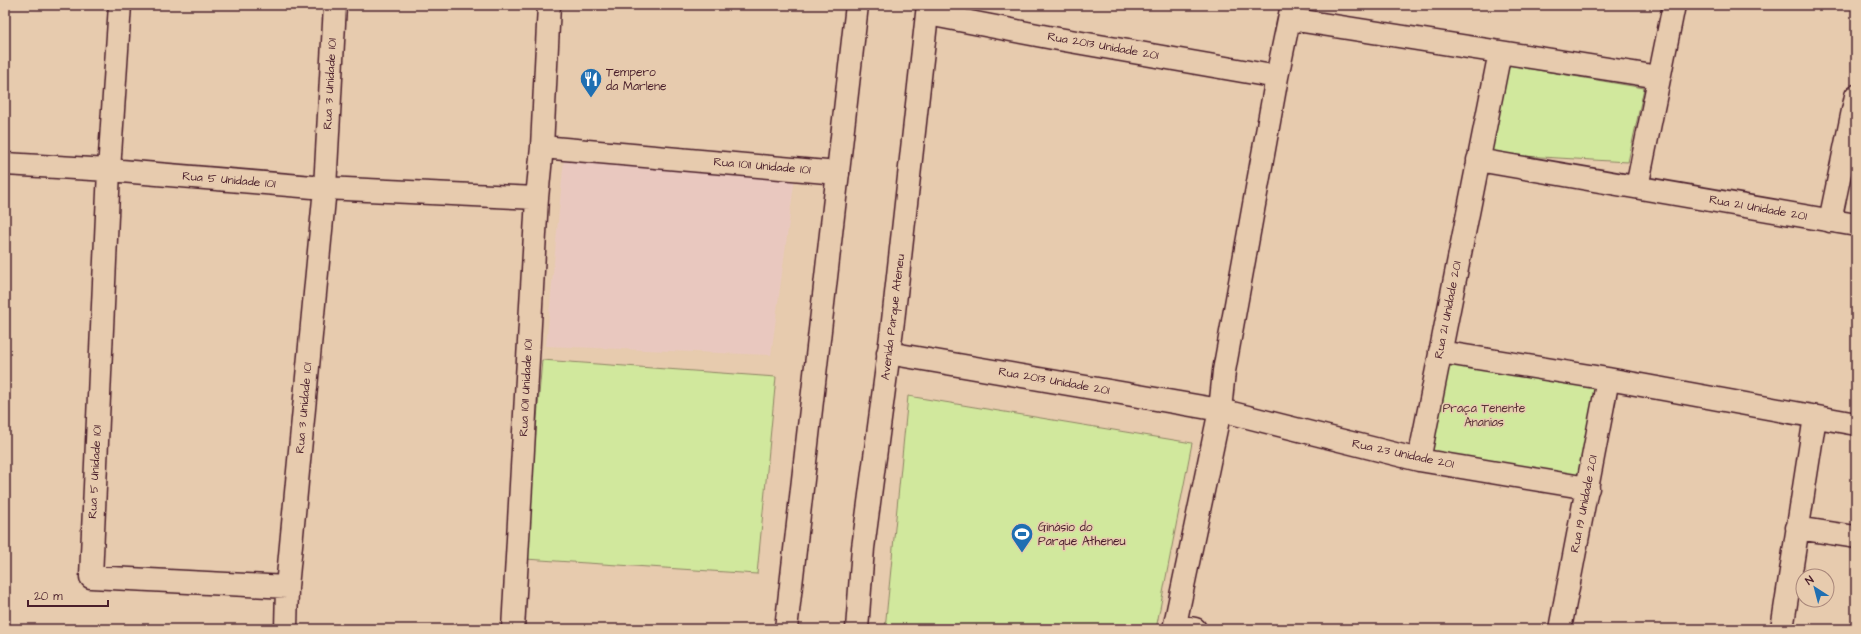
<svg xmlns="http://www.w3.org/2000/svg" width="1861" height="634" viewBox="0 0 1861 634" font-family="'Architects Daughter',sans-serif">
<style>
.built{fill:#e9c8bf}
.green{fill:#d1e89d;stroke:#8e8464}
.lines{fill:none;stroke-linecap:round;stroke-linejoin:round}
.minor-casing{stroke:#4a1f2b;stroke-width:25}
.tertiary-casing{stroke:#4a1f2b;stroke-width:25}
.minor{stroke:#e7cbae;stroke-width:22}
.tertiary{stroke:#e7cbae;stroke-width:22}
.labels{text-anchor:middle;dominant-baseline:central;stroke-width:3;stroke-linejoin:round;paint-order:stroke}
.street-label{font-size:12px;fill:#4a1f2b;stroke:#e7cbae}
.poi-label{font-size:12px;fill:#4a1f2b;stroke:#e7cbae;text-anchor:start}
.park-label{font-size:12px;fill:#583336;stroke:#e7cbae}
</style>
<rect width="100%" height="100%" fill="#e7cbae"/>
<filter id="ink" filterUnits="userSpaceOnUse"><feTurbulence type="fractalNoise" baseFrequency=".025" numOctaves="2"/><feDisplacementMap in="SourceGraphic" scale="8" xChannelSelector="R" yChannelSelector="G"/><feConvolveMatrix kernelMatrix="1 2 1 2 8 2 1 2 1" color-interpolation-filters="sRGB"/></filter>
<g filter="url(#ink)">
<!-- built -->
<path class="built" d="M564,159L795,177L771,355L546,346Z"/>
<!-- green -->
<path class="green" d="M1508,65L1644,88L1628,162L1488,154Z
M1445,358L1597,388L1580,481L1426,454Z
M542,360L776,377L757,574L525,559Z
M908,396L1192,443L1156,629H885Z"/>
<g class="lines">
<!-- minor casing -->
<g class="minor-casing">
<path id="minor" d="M120,5L109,170L91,577L287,587
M928,14L1053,38L1277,77
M1290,19L1659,77
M542,147L838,173
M1478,160L1856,225
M5,164L109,170L325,188L537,198
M1637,187L1674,5
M1830,221L1856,96
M1440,352L1608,379L1856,424
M888,353L1220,410L1419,460L1588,488
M1419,460L1500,52
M1797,528L1856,537
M1175,625L1195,629
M286,629L287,587L325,188L335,5
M513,629L537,198L542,147L549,5
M1174,629L1220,410L1224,371L1277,77L1292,5
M1560,629L1608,379
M1782,629L1815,417"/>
</g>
<!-- tertiary casing -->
<g class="tertiary-casing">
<path id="tertiary" d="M786,629L857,5
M857,629L863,548L893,321L928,5"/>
</g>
<!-- minor -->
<use href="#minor" class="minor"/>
<!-- tertiary -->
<use href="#tertiary" class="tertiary"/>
</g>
</g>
<!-- icons -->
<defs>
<g id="restaurant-pin" transform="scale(1.15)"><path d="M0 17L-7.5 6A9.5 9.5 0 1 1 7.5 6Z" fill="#1f6fb2" stroke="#e7cbae"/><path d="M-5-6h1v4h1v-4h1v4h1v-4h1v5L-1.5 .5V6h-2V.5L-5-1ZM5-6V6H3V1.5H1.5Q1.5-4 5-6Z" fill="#fff"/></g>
<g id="stadium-pin" transform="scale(1.15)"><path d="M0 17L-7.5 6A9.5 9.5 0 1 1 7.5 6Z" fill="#1f6fb2" stroke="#e7cbae"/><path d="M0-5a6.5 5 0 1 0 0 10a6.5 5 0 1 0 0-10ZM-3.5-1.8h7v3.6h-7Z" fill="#fff"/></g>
</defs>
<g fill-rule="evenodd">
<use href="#restaurant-pin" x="591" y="79"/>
<use href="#stadium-pin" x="1022" y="534"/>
</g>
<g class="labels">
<!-- street labels -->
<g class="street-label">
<text transform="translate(1103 46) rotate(10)">Rua 2013 Unidade 201</text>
<text transform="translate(330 84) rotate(-87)">Rua 3 Unidade 101</text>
<text transform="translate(762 166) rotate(5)">Rua 1011 Unidade 101</text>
<text transform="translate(229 180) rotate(5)">Rua 5 Unidade 101</text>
<text transform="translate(1758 208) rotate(10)">Rua 21 Unidade 201</text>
<text transform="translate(1448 310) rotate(-79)">Rua 21 Unidade 201</text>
<text transform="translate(893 317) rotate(-83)">Avenida Parque Ateneu</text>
<text transform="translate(1054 381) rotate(10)">Rua 2013 Unidade 201</text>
<text transform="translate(526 388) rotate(-87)">Rua 1011 Unidade 101</text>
<text transform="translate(304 408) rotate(-85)">Rua 3 Unidade 101</text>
<text transform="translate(1403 454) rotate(12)">Rua 23 Unidade 201</text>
<text transform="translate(95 472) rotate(-87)">Rua 5 Unidade 101</text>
<text transform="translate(1584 504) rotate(-79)">Rua 19 Unidade 201</text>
</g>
<!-- poi labels -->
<g class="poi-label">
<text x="606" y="72">Tempero<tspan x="606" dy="14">da Marlene</tspan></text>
<text x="1038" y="527">Ginásio do<tspan x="1038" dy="14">Parque Atheneu</tspan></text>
</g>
<!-- park labels -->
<g class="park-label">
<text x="1484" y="408">Praça Tenente<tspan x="1484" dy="14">Ananias</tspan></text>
</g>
</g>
<!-- margin -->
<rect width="1861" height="634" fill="none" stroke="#e7cbae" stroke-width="20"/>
<rect x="10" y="10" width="1841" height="614" fill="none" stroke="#4a1f2b" stroke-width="1.5" filter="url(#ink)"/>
<!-- north arrow -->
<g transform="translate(1815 588) rotate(324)"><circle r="19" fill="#e7cbae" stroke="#a8867a"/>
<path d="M0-3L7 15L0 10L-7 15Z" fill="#1f6fb2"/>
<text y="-6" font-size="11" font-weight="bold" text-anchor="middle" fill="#4a1f2b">N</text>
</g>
<!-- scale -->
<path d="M28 600v6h80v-6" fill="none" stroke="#4a1f2b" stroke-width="2"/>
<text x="34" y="600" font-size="12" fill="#4a1f2b" stroke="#e7cbae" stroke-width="3" paint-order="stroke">20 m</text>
</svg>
